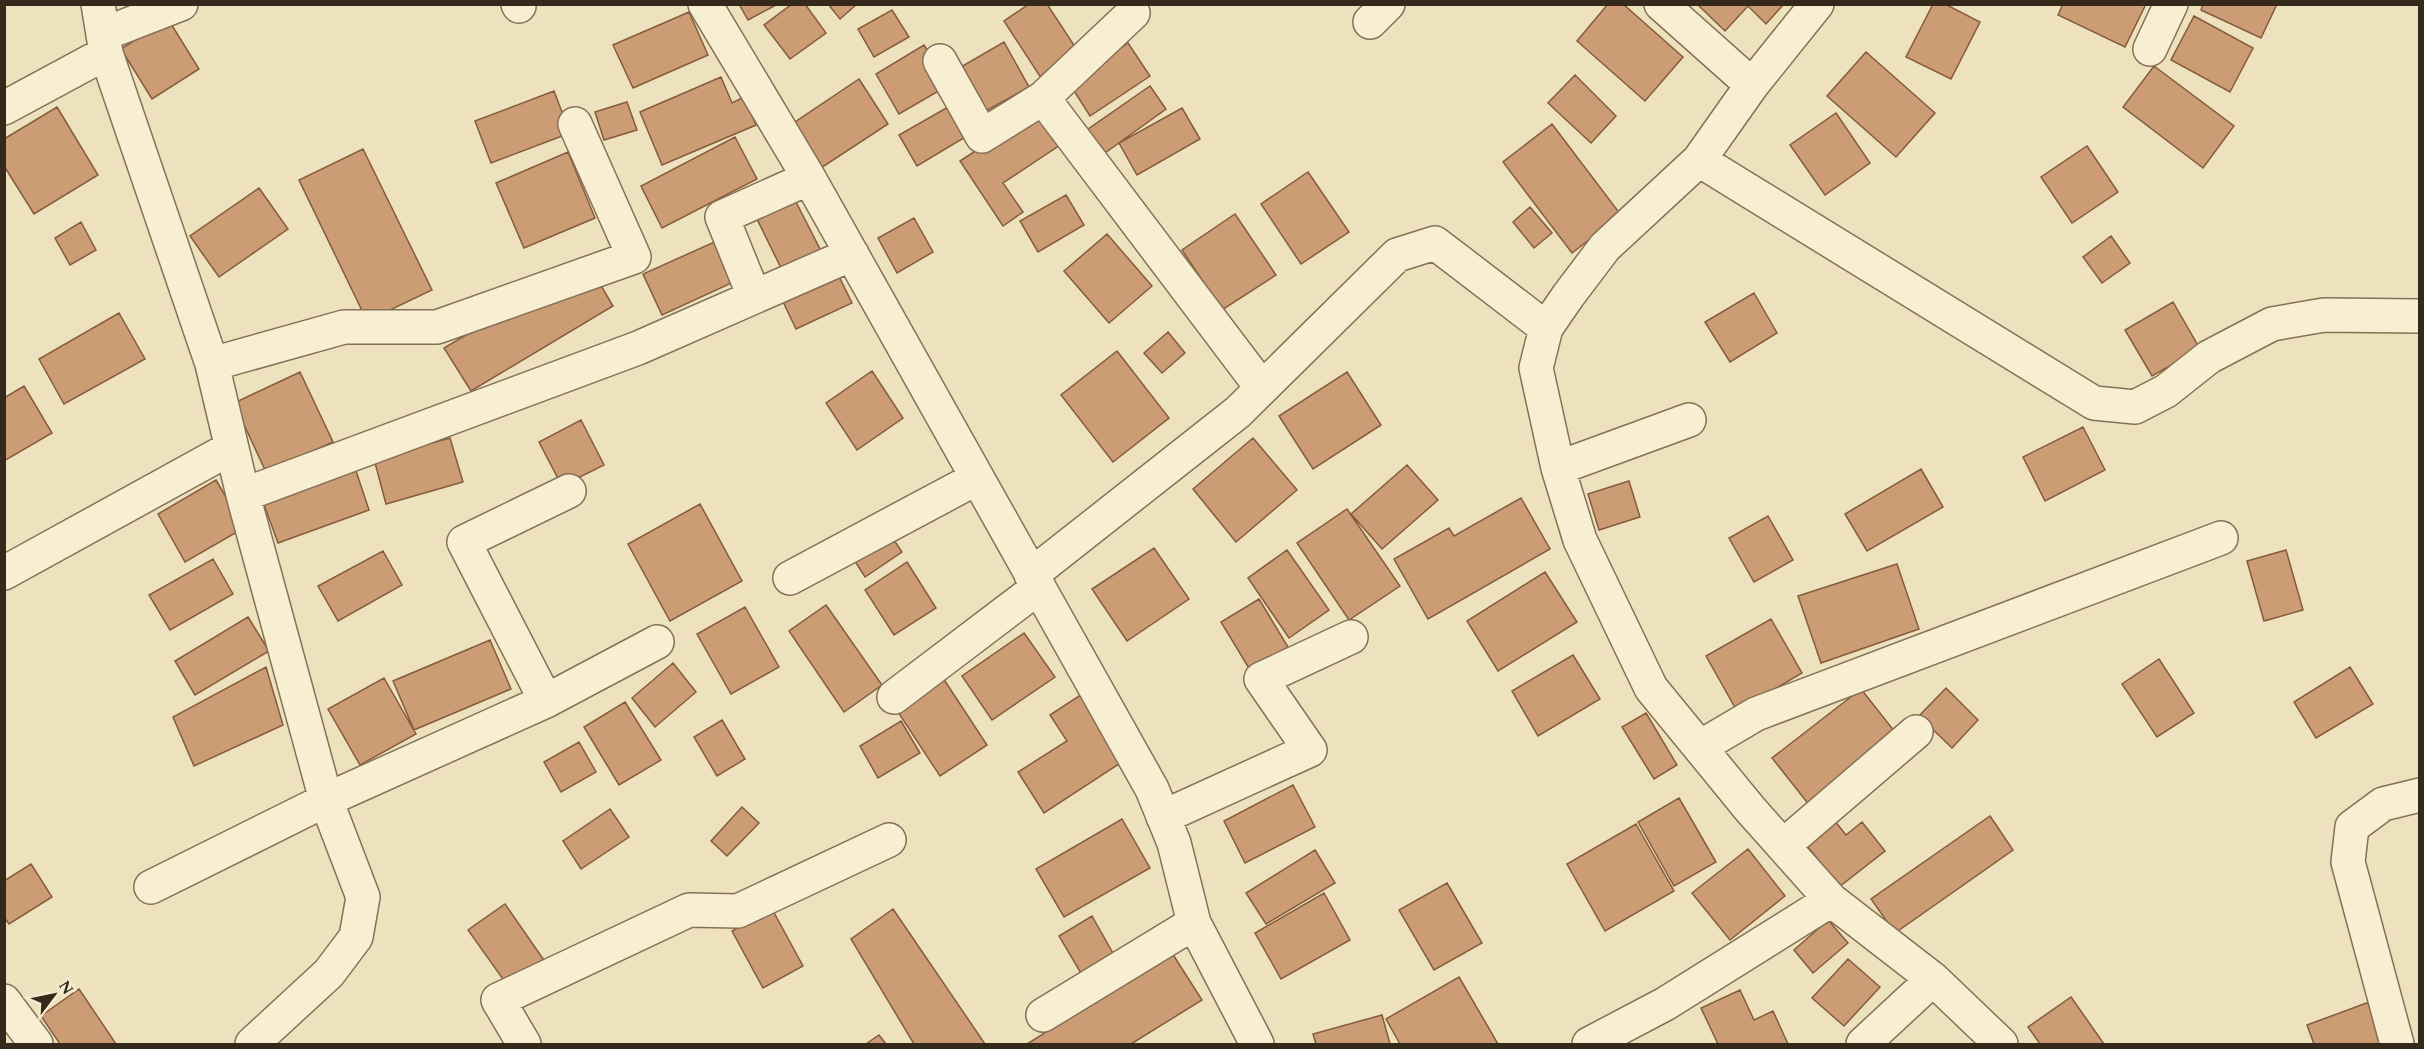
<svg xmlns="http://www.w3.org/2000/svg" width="2424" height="1049" viewBox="0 0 2424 1049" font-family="Spectral,serif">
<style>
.building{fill:#cc9c74;stroke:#845c3d;stroke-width:1.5}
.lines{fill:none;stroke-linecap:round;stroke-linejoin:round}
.minor-casing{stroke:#857157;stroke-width:36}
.minor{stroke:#f8eed1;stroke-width:33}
</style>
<rect width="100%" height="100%" fill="#ede1be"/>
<!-- building -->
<path class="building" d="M739,4H775L776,5L748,20Z
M792,4H805L826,33L790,59L764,25Z
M828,4H857L840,19Z
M1029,4H1047L1081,56L1043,81L1004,21Z
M1608,4H1623L1683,57L1645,101L1577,41Z
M1697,4H1784L1766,24L1748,6L1725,31Z
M1933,4H1945L1980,22L1951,79L1906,57Z
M2063,4H2146L2125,47L2058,15Z
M2203,4H2277L2261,38L2201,10Z
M892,10L909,37L874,57L858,29Z
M689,12L708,55L633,88L613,45Z
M2194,16L2253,48L2230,92L2171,60Z
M168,19L199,69L152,99L121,49Z
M1004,42L1029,87L984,112L959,68Z
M1128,43L1150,76L1090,116L1069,83Z
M924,45L949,85L899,114L876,74Z
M1866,52L1935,113L1896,157L1827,96Z
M2154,66L2234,126L2203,168L2123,107Z
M1575,75L1616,116L1591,143L1548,103Z
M721,77L732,103L744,97L756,125L662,165L640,112Z
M859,79L888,124L821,168L792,124Z
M1150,86L1166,109L1098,158L1081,134Z
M554,91L570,133L491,163L475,121Z
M627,102L637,130L604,140L595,112Z
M955,103L972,133L917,166L899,135Z
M57,107L98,175L34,214L4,166V139Z
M1182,108L1200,139L1137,175L1119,143Z
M1038,110L1060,145L1003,183L1023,212L1003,226L960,161Z
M1836,113L1870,163L1825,195L1790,145Z
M1552,124L1621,215L1572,253L1503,162Z
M735,137L757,179L662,228L641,186Z
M2087,146L2118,192L2072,223L2041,177Z
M363,149L432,290L367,321L299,180Z
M568,152L595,218L524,248L496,183Z
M1308,172L1349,232L1301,264L1261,204Z
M259,188L288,229L219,277L190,236Z
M1066,195L1084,225L1038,252L1020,221Z
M794,198L822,253L783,272L756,217Z
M1530,207L1552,233L1534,248L1513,222Z
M1235,214L1276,275L1222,310L1182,250Z
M914,218L933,252L897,273L878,238Z
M81,222L96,250L70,265L55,238Z
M1107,234L1152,286L1109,323L1064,271Z
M2111,236L2130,263L2102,283L2083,257Z
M719,240L738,280L662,315L643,274Z
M833,264L852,303L796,329L778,291Z
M593,272L613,306L471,391L444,348L520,303Z
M1754,293L1777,333L1730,362L1705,322Z
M2173,302L2200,349L2152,376L2125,330Z
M119,313L145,359L64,404L39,359Z
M1168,332L1185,353L1162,373L1144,353Z
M1117,351L1169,418L1113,462L1061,395Z
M872,371L903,418L857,450L826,403Z
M300,372L333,442L266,472L234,403Z
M1347,372L1381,425L1313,469L1279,416Z
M24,386L52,433L4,461V398Z
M581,420L604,465L562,486L539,442Z
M2083,427L2105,470L2045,501L2023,457Z
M450,438L463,482L386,504L374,459Z
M1253,438L1297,490L1236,542L1193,489Z
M354,465L369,510L278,543L262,499Z
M1407,465L1438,500L1382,549L1351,514Z
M1921,469L1943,507L1867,551L1845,514Z
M216,480L244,528L185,562L158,514Z
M1629,481L1640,517L1599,530L1588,494Z
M1521,498L1550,549L1428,619L1394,559L1449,528L1454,536Z
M700,504L742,581L670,621L628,544Z
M1347,509L1400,586L1349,620L1297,543Z
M1768,516L1793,560L1754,582L1729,538Z
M886,528L902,552L865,577L849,552Z
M1154,548L1189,599L1127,641L1092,589Z
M1287,550L1329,610L1289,638L1248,578Z
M2286,550L2303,610L2264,621L2247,561Z
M383,551L402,585L338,621L318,586Z
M213,559L233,594L170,630L149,595Z
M907,562L936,608L894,635L865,590Z
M1897,564L1919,629L1821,663L1798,596Z
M1545,572L1577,622L1498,671L1467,621Z
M1259,599L1288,647L1250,670L1221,622Z
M826,605L882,685L844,712L789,631Z
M745,607L779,667L731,694L697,634Z
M248,617L269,651L195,695L175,661Z
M1771,619L1802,673L1737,711L1706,656Z
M1024,633L1055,677L992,720L962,676Z
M490,640L511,689L414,730L393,681Z
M1573,655L1600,699L1538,736L1512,691Z
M2159,659L2194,713L2157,737L2122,684Z
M673,663L696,692L655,727L632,698Z
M266,667L283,725L194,766L173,717Z
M2350,667L2373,704L2316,738L2294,702Z
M941,675L987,745L940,776L894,706Z
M384,678L416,734L360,765L328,709Z
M1946,688L1978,720L1952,748L1919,716Z
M1861,689L1899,737L1810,806L1772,758Z
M1082,694L1125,760L1044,813L1018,772L1067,741L1050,715Z
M625,702L661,760L619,785L584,727Z
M1646,713L1677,765L1654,779L1622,727Z
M722,720L745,759L717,776L694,737Z
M901,721L920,753L878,778L860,746Z
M579,742L596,772L561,792L544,762Z
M1293,785L1315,827L1245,863L1224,821Z
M1679,798L1716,862L1674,886L1638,822Z
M742,807L759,823L727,856L711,841Z
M610,809L629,837L581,869L563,841Z
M1830,815L1846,835L1862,822L1885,851L1839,887L1801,838Z
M1990,816L2013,850L1895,933L1871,899Z
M1122,819L1150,868L1064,917L1036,869Z
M1636,824L1674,891L1605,931L1567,864Z
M1748,849L1785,896L1730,940L1692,893Z
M1315,850L1335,883L1266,924L1246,893Z
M31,864L52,897L9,924L4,917V881Z
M1447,883L1482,943L1434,970L1399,910Z
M1324,893L1350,940L1281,979L1255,933Z
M505,904L546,963L510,989L468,930Z
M772,909L803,966L763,988L732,931Z
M893,909L985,1044H914L851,939Z
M1092,916L1114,955L1082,975L1059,936Z
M1828,920L1848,943L1813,973L1794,950Z
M1172,953L1202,1000L1131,1044H1027Z
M1848,959L1880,987L1844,1026L1812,998Z
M1459,977L1498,1044H1400L1386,1019Z
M79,989L116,1044H60L41,1016Z
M1740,990L1754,1020L1773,1011L1788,1044H1718L1701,1008Z
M2071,997L2104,1044H2040L2028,1027Z
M2372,1001L2389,1044H2314L2307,1025Z
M1382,1015L1390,1044H1316L1313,1034Z
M879,1035L886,1044H866Z"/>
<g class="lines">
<!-- minor casing -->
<g class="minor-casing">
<path id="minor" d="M98,4L106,53L212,364L243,495L326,800L363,897L356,937L329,973L252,1044
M518,4L519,6
M705,4L809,178L1152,789L1174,843L1194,923L1257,1044
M1661,4L1752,85
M1817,4L1752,85L1699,160L1605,247L1568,296L1546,328L1536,368L1558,468L1580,540L1651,688L1750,809L1831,900L1933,979L2001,1044
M1370,22L1388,4
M104,34L181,4
M2150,49L2171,4
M940,61L982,136L1043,98L1262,388
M1043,98L1133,13
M4,108L106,53
M1699,160L2094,403L2135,407L2166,391L2209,357L2272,324L2324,315L2420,316
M754,296L722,217L809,178
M212,364L344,327H437L634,257L575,124
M1558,468L1689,420
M243,495L638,348L852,254
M4,573L231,448
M1031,575L1238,412L1397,255L1435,243L1546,328
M790,578L977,478
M894,697L1039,587
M546,701L464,542L569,491
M1700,747L1756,714L2221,538
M1163,817L1310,750L1261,679L1351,637
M1784,845L1916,732
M151,887L326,800L546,701L657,642
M4,1001L36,1044
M1043,1015L1194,923
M524,1044L498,1000L689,910L738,911L889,840
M1589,1044L1665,1004L1831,900
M1863,1044L1933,979
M2397,1044L2348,862L2352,827L2383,804L2420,795"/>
</g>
<!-- minor -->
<use href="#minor" class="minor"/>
</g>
<!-- border -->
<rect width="2424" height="1049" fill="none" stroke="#35291c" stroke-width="12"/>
<!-- north arrow -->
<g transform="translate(54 995) rotate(58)" stroke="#f5ebcd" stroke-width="4.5" paint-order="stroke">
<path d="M0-4.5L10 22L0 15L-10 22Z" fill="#35291c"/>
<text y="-9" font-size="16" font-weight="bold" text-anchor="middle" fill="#35291c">N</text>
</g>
</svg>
